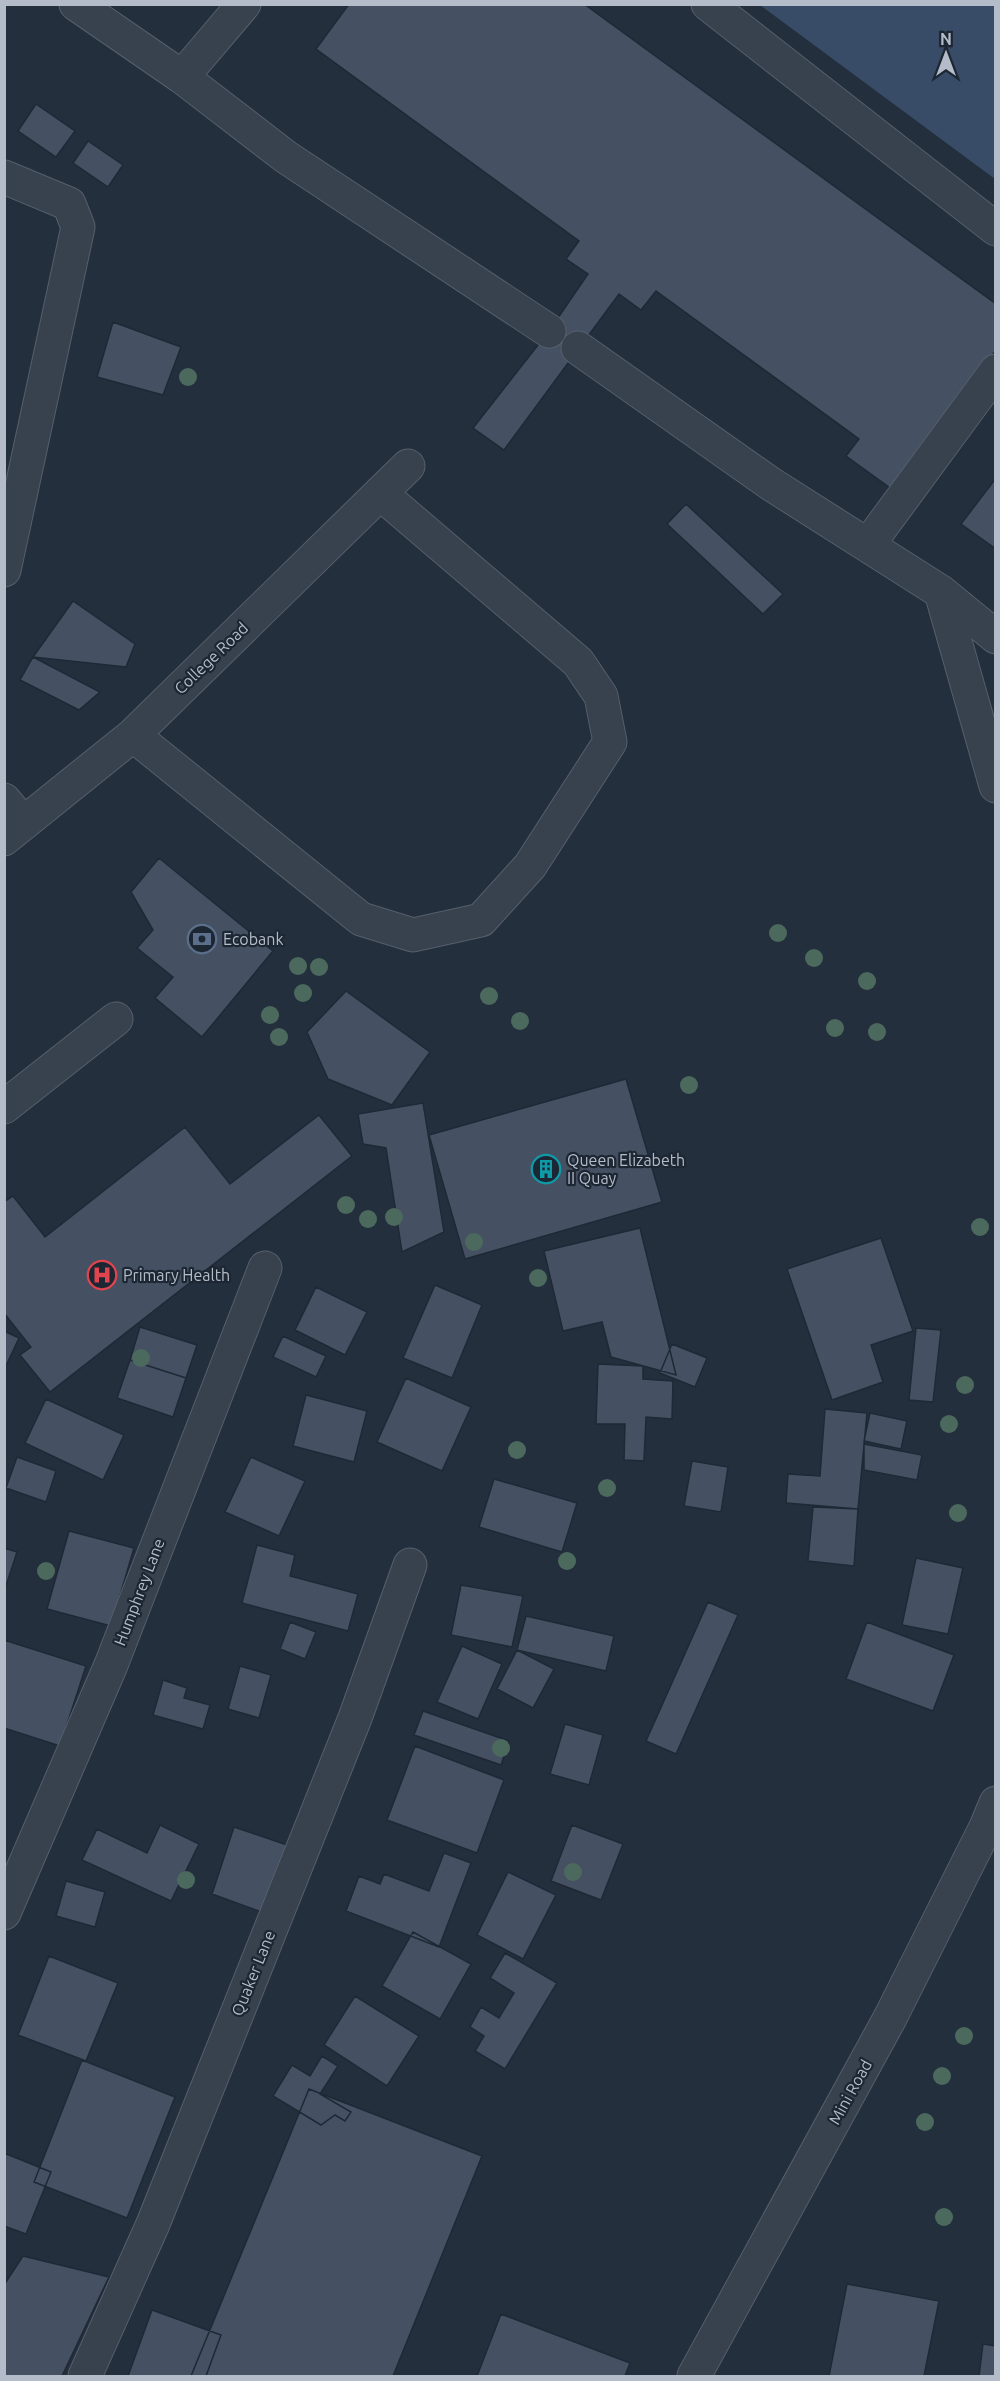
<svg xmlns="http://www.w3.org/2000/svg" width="1000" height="2381" viewBox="0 0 1000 2381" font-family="Ubuntu,sans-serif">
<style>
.water{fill:#394c67}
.building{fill:#455162;stroke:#1f2835;stroke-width:1.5}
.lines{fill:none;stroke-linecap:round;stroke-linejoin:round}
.minor-casing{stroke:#565f6c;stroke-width:35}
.minor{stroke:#38414e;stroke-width:33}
.tree{fill:#4b6a5d}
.labels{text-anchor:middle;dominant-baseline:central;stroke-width:4.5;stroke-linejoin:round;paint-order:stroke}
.street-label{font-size:16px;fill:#b4bcc9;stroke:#1d2633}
.poi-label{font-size:16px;fill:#b4bcc9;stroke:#1d2633;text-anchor:start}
</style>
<rect width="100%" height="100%" fill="#242f3e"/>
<!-- water -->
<path class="water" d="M760,5H995V179Z"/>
<!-- building -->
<path class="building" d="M349,4H584L996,304V350L893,490L846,456L859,439L656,291L641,310L619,294L504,450L473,428L549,331L588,274L566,259L579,241L316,49Z
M36,104L75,131L56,157L18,131Z
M88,141L123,165L108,187L73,163Z
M113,322L181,347L163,395L97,377Z
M996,478V549L961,524Z
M686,504L783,594L763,614L667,524Z
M73,601L135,644L126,667L33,657Z
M33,657L100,692L79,710L20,680Z
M159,858L273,951L202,1037L155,998L173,977L137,948L153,930L131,892Z
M346,991L430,1052L392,1105L328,1079L307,1032Z
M626,1079L662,1202L465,1259L429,1135Z
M423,1103L444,1232L402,1252L386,1148L363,1144L358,1114Z
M319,1115L352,1156L50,1392L20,1355L31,1347L4,1313V1202L13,1196L45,1237L185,1127L230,1184Z
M640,1228L676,1375L611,1357L602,1322L563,1331L544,1251Z
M881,1238L913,1331L871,1345L883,1382L832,1400L787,1269Z
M435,1285L482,1305L452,1378L403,1358Z
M316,1287L367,1312L345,1355L295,1330Z
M140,1327L197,1345L186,1378L130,1360Z
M916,1328L941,1330L933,1402L909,1400Z
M4,1331L19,1338L4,1370Z
M283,1336L326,1356L316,1377L273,1357Z
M672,1344L707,1358L695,1387L660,1373Z
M130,1360L186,1378L173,1417L117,1398Z
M598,1364L643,1366V1379L673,1381L672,1419L646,1417L644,1461L624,1460L625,1424H596Z
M406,1378L471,1407L442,1471L377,1442Z
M306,1395L367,1411L354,1462L293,1446Z
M46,1399L124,1435L103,1480L25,1443Z
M825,1409L867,1413L858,1509L786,1503L788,1474L820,1476Z
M870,1413L907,1421L901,1449L864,1441Z
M864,1444L922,1455L917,1480L864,1470Z
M17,1457L56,1471L46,1502L6,1488Z
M251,1457L305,1481L279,1536L225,1512Z
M692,1461L728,1467L721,1512L684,1506Z
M494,1479L577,1503L562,1552L479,1527Z
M813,1507L858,1509L854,1566L808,1561Z
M69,1531L134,1548L111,1626L47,1609Z
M257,1545L295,1555L290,1576L358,1594L348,1631L242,1603Z
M4,1548L17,1552L4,1592Z
M916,1558L963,1568L948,1634L902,1625Z
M461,1585L523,1596L512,1647L451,1635Z
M708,1602L738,1615L676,1754L646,1741Z
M526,1616L614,1636L606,1671L517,1650Z
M290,1622L316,1632L305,1659L280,1649Z
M867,1622L954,1655L933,1711L846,1679Z
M4,1640L86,1666L60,1746L4,1728Z
M462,1646L502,1664L478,1719L437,1702Z
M517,1650L554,1669L533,1708L497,1689Z
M240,1666L271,1675L259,1718L228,1709Z
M163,1680L187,1688L184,1698L210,1705L203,1729L153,1715Z
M423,1711L509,1741L501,1765L414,1735Z
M565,1724L603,1735L589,1785L550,1774Z
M415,1746L504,1780L477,1853L387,1820Z
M160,1825L199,1844L171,1901L82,1860L97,1829L147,1853Z
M572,1825L623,1844L601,1900L551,1881Z
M234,1827L290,1846L267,1914L212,1894Z
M444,1853L471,1863L439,1947L346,1911L359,1876L380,1884L384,1874L429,1891Z
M508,1872L556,1895L523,1959L477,1935Z
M66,1881L105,1892L95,1927L56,1916Z
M413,1932L471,1964L440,2019L382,1986Z
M505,1953L557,1983L505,2069L475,2051L484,2036L470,2027L481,2007L499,2018L514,1993L490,1978Z
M49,1956L118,1983L86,2061L18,2035Z
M355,1996L419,2036L387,2086L324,2045Z
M322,2056L338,2066L320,2094L351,2112L345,2121L335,2115L321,2125L273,2096L292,2065L310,2076Z
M82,2060L175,2097L127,2218L34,2182Z
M309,2089L482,2156L393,2376H191Z
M4,2153L51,2172L26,2234L4,2226Z
M23,2256L109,2277L62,2376H4V2285Z
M847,2284L939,2301L924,2376H829Z
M152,2310L221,2335L206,2376H128Z
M501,2314L630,2363L625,2376H477Z
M983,2344L996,2346V2376H979Z"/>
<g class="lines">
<!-- minor casing -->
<g class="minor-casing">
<path id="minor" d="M76,4L182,77L286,157L549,331
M708,4L996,229
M182,77L244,4
M4,177L69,204L78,227L4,570
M578,348L771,484L941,592L996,637
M868,545L996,371
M941,592L996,786
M133,735L361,919L413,935L481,920L530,866L610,742L601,696L578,662L380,493
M4,800L23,823
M4,839L133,735L408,466
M4,1107L116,1019
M4,1913L111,1665L265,1268
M85,2376L153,2224L355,1718L410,1565
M694,2376L890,2018L986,1827L996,1803"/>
</g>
<!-- minor -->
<use href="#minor" class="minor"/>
</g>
<!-- trees -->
<g class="tree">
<circle cx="188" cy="377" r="9"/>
<circle cx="778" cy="933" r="9"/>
<circle cx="814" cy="958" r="9"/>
<circle cx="298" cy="966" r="9"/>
<circle cx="319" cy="967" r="9"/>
<circle cx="867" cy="981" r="9"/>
<circle cx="303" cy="993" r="9"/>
<circle cx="489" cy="996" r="9"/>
<circle cx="270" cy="1015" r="9"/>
<circle cx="520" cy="1021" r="9"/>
<circle cx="835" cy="1028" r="9"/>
<circle cx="877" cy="1032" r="9"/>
<circle cx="279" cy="1037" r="9"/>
<circle cx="689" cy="1085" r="9"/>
<circle cx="346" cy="1205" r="9"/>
<circle cx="394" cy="1217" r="9"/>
<circle cx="368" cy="1219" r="9"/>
<circle cx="980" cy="1227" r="9"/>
<circle cx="474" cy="1242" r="9"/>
<circle cx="538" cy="1278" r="9"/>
<circle cx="141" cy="1358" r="9"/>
<circle cx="965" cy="1385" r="9"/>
<circle cx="949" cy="1424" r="9"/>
<circle cx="517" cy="1450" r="9"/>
<circle cx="607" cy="1488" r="9"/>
<circle cx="958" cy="1513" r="9"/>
<circle cx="567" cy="1561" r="9"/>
<circle cx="46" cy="1571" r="9"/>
<circle cx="501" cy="1748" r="9"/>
<circle cx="573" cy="1872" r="9"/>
<circle cx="186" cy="1880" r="9"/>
<circle cx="964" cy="2036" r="9"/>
<circle cx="942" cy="2076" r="9"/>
<circle cx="925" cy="2122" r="9"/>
<circle cx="944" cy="2217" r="9"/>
</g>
<!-- icons -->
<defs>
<g id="bank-ring" transform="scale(1.5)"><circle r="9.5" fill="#1d2633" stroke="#5c6f8a" stroke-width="1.5"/><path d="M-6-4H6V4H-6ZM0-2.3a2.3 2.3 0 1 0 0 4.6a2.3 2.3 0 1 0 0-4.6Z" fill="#5c6f8a"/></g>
<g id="building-ring" transform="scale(1.5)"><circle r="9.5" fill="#1d2633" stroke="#0f9aa8" stroke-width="1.5"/><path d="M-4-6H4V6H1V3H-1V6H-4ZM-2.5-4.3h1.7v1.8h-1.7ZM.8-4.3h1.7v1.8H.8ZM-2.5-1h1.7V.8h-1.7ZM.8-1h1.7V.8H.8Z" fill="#0f9aa8"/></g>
<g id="hospital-ring" transform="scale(1.5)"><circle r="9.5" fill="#1d2633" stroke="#e0444e" stroke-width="1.5"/><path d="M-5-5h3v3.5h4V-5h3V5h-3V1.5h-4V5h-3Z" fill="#e0444e"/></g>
</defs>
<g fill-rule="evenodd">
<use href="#bank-ring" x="202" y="939"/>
<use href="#building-ring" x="546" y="1169"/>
<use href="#hospital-ring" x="102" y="1275"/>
</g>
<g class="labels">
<!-- street labels -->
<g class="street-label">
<text transform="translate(211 658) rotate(-44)">College Road</text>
<text transform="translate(139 1592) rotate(-69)">Humphrey Lane</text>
<text transform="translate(253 1973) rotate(-68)">Quaker Lane</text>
<text transform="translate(850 2092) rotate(-61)">Mini Road</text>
</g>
<!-- poi labels -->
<g class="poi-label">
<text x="223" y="939">Ecobank</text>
<text x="567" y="1160">Queen Elizabeth<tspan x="567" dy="18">II Quay</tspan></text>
<text x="123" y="1275">Primary Health</text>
</g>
</g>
<!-- border -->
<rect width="1000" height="2381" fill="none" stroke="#b4bcc9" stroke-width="12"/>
<!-- north arrow -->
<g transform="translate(946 54)" stroke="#1d2633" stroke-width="4.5" paint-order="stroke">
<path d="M0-4.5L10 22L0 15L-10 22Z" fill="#b4bcc9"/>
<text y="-9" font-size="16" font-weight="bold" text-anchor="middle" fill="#b4bcc9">N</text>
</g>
</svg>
